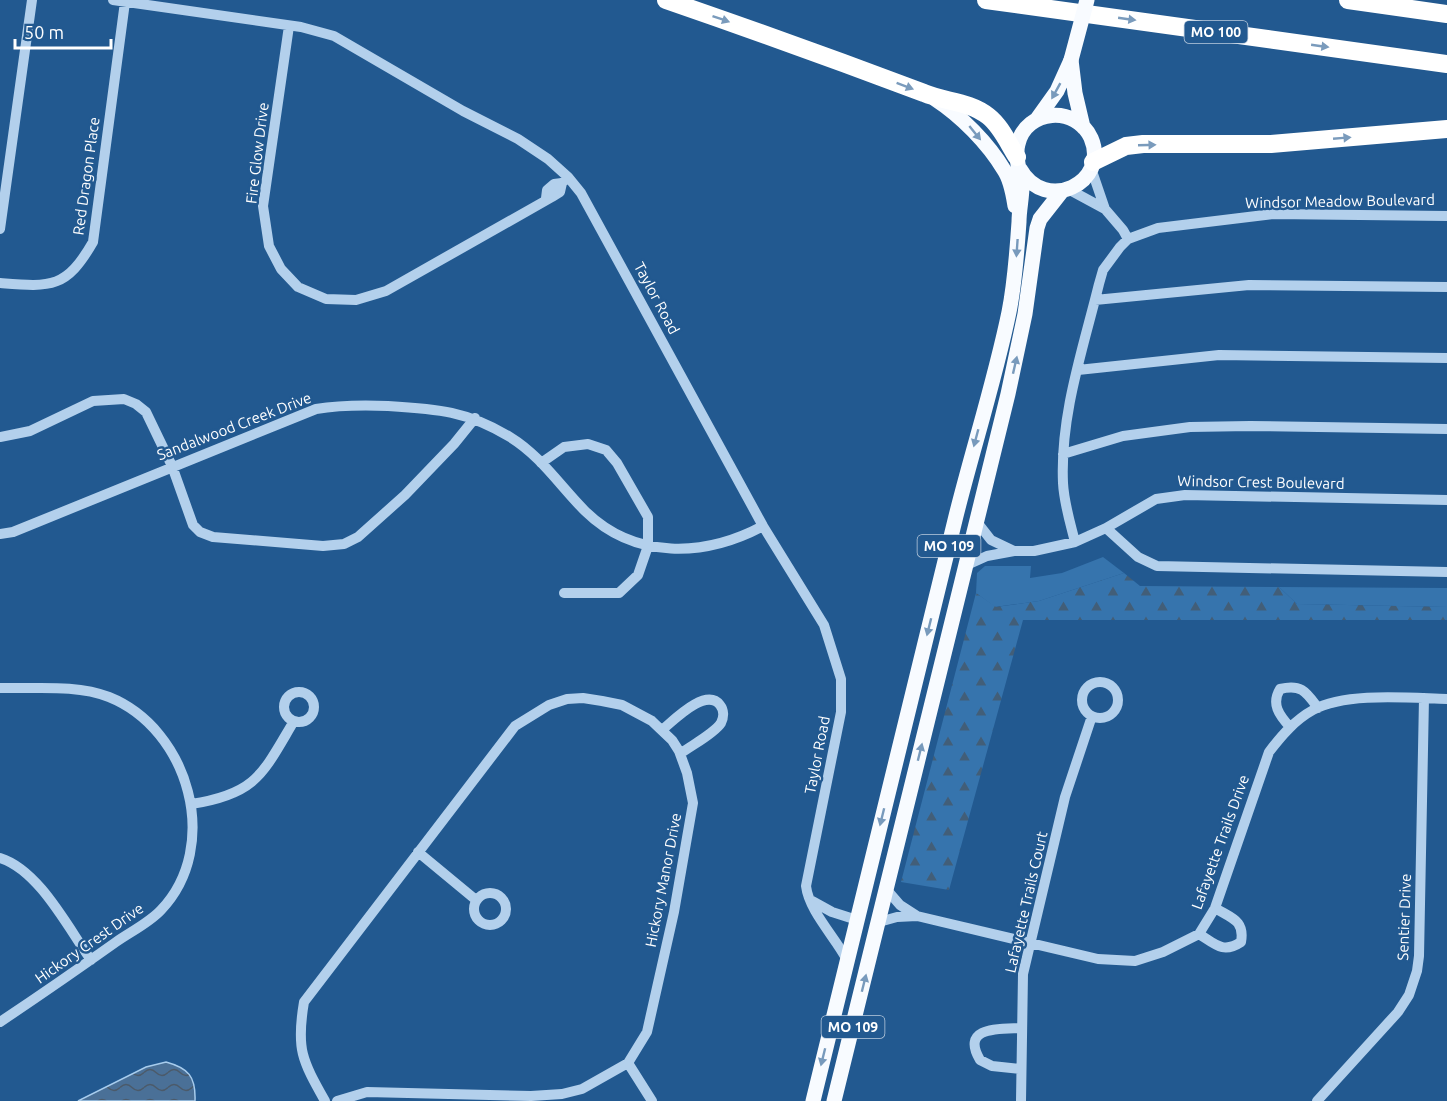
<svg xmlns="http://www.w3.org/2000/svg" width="1447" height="1101" viewBox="0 0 1447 1101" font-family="Ubuntu,sans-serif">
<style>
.green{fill:#3674ad}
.forest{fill:url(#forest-firs)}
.water{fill:url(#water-waves);stroke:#a7cced;stroke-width:1.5}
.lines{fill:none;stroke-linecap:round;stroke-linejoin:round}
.minor{stroke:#b3d0ec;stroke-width:10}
.major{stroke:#f8fbff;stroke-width:15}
.highway{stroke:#fff;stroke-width:18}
.major-bridge{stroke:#f8fbff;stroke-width:15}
.oneway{fill:#7a9bbc}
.oneway2{fill:#789abc}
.labels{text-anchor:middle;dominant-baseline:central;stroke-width:5;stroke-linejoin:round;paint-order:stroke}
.shield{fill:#225990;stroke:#bdcdde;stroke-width:1.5}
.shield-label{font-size:14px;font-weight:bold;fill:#fff}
.street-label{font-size:15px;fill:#fff;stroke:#225990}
</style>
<defs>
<pattern id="forest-firs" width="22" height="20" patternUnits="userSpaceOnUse" patternTransform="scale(1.5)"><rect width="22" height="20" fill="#3674ad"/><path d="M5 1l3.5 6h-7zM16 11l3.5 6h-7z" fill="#425e78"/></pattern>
<pattern id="water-waves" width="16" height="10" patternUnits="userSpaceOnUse" patternTransform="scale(1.5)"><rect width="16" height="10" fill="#4a7097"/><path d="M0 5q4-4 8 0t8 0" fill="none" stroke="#4b5a6a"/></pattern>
</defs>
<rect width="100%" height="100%" fill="#225990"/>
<!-- green -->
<path class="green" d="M1103,557L1124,573L1039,601L995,607L976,593L977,573L985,566H1031L1030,578L1062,573Z
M1279,587L1447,588V607L1297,604Z"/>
<!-- forest -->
<path class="forest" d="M1124,573L1140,586L1279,587L1297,604L1447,607V620H1023L949,890L901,882L976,593L996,607L1039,601Z"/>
<!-- water -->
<path class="water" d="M166,1062C188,1068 196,1076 195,1101H78L146,1067Z"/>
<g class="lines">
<!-- minor -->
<path class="minor" d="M113,0L301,27L334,36L463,111L518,139L548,159L568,177L581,193L763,526L824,625L841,679V712L806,886C809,911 835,937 847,960
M289,26L263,206L269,246L281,269L298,287L326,299L356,300L386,291L552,197L560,192L562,183L568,177
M1091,168L1105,209L1123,230L1128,239
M1068,189L1105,209
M546,198L547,190L554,184L562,183
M0,229L32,0
M0,283C51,287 66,289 93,242L125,2
M1095,300L1249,285L1447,287
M1078,370L1219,355L1447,358
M0,437L30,431L93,401L124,399L136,404L146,412L172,466L193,525L200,532L213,537L323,546L344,544L358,537L405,495L454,444L475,418
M1063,454L1123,436L1190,427L1250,426L1447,429
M541,463L564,447L588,444L606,450L617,463L648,517V546L638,575L619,593H564
M977,522L991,540L1014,551
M1106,528L1138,557L1157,566L1447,572
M0,534L13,532L316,409C340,405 363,405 388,406C438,409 467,411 510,437C541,456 560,486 585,511C635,560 705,557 763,526
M1075,542C1070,522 1064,503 1063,483C1060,415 1083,349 1099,284L1103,270L1120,247L1128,239L1158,228L1273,214L1447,216
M967,565L987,556L1014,551H1034L1075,542L1106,528L1156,499L1185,495L1447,500
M1082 700a18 18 0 1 1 36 0a18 18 0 1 1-36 0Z
M0,688C35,689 76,684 109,697C189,729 222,846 161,910C149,923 130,932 116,942C78,969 39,996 0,1022
M284 707a15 15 0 1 1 30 0a15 15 0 1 1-30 0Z
M1290,727C1279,715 1271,704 1280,689C1302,684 1306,692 1318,708
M662,730C674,720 706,687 720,705C724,710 724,717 721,723C714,734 690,746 680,754
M191,804C257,794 263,773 294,721
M418,852L476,900
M0,858C39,870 68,928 91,960
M887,890L900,905L917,916
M474 909a16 16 0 1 1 32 0a16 16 0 1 1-32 0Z
M812,901L832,912L857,920
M879,922L897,917L917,916L1098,959L1135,961L1163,952L1199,934L1215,908L1269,752C1282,735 1295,720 1313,710C1346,692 1409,698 1447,699
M1199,934C1215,944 1223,954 1241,942C1245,920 1231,918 1215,908
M628,1063L652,1101
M1021,1069L992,1066L980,1060C960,1026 1000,1029 1021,1028
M325,1101C302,1060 296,1049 304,1002L515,726L549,705L567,699L583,698L602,701L622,705L652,721L672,740L679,751L687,773L693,803L674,912L647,1032L628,1063L582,1089L562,1094L531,1096L367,1092L337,1101
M1021,1101L1023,974L1065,797L1092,716
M1317,1101L1398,1012L1409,995L1417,971L1419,956L1424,698"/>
<!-- major -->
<path class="major" d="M1071,60L1075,93L1083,127
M935,99C961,116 988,143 1004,170C1011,180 1013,194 1015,206
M1037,119L1057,91L1071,60
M813,1101C860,906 909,711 956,516C973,448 995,380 1009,312C1015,282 1017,252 1019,222C1019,210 1022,198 1022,186C1021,172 1014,158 1018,144C1026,109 1076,105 1091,138C1110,183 1045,214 1020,169
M834,1101L1008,394L1025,314L1037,228L1040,219L1062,191"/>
<!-- highway -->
<path class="highway" d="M666,0C753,30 839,61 924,93C945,102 969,101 988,116C1001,126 1008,143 1017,157
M986,0L1447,64
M1348,0L1447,14
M1093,162L1126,146L1143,144H1271L1447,129"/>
<!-- major-bridge -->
<path class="major-bridge" d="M1071,60L1087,0"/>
</g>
<!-- one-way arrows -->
<defs><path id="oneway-solid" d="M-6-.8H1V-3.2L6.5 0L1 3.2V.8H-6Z" transform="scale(1.5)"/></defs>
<g class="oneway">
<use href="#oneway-solid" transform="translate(721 19) rotate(19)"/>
<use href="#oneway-solid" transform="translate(1127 19) rotate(8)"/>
<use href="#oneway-solid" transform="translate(1320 46) rotate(8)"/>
<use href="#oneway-solid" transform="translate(905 86) rotate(21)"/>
<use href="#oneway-solid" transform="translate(1342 138) rotate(-5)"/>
<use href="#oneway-solid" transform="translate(1147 145) rotate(-2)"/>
</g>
<g class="oneway2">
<use href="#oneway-solid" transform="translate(1056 91) rotate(119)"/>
<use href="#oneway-solid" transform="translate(975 133) rotate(51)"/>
<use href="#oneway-solid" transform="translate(1017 248) rotate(94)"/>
<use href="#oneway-solid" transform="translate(1015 365) rotate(-77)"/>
<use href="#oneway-solid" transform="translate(976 438) rotate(105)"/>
<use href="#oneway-solid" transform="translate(929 627) rotate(104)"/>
<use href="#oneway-solid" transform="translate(920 752) rotate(-76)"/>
<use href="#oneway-solid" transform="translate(882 817) rotate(104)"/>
<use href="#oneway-solid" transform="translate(864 983) rotate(-76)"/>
<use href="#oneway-solid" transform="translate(823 1057) rotate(104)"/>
</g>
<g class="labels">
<!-- shield labels -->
<g class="shield">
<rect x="1184.5" y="21" width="63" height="22" rx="4.5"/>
<rect x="917.5" y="535" width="63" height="22" rx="4.5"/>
<rect x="821.5" y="1016" width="63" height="22" rx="4.5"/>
</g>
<g class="shield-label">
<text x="1216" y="32">MO 100</text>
<text x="949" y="546">MO 109</text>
<text x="853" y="1027">MO 109</text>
</g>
<!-- street labels -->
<g class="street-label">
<text transform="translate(257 153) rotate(-83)">Fire Glow Drive</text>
<text transform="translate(86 176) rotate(-82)">Red Dragon Place</text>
<text transform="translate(1340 201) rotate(-1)">Windsor Meadow Boulevard</text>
<text transform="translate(657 298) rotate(62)">Taylor Road</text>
<text transform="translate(234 426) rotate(-21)">Sandalwood Creek Drive</text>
<text transform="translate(1261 482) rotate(1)">Windsor Crest Boulevard</text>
<text transform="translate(817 755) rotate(-79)">Taylor Road</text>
<text transform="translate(1220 842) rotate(-70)">Lafayette Trails Drive</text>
<text transform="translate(663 880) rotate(-79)">Hickory Manor Drive</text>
<text transform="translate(1026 902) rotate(-77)">Lafayette Trails Court</text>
<text transform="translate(1404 917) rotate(-88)">Sentier Drive</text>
<text transform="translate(89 943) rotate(-35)">Hickory Crest Drive</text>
</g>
</g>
<!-- scale -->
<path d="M15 39v9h96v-9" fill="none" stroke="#ffffff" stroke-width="3"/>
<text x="24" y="39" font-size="18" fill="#ffffff" stroke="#225990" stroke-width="4.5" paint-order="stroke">50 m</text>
</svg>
